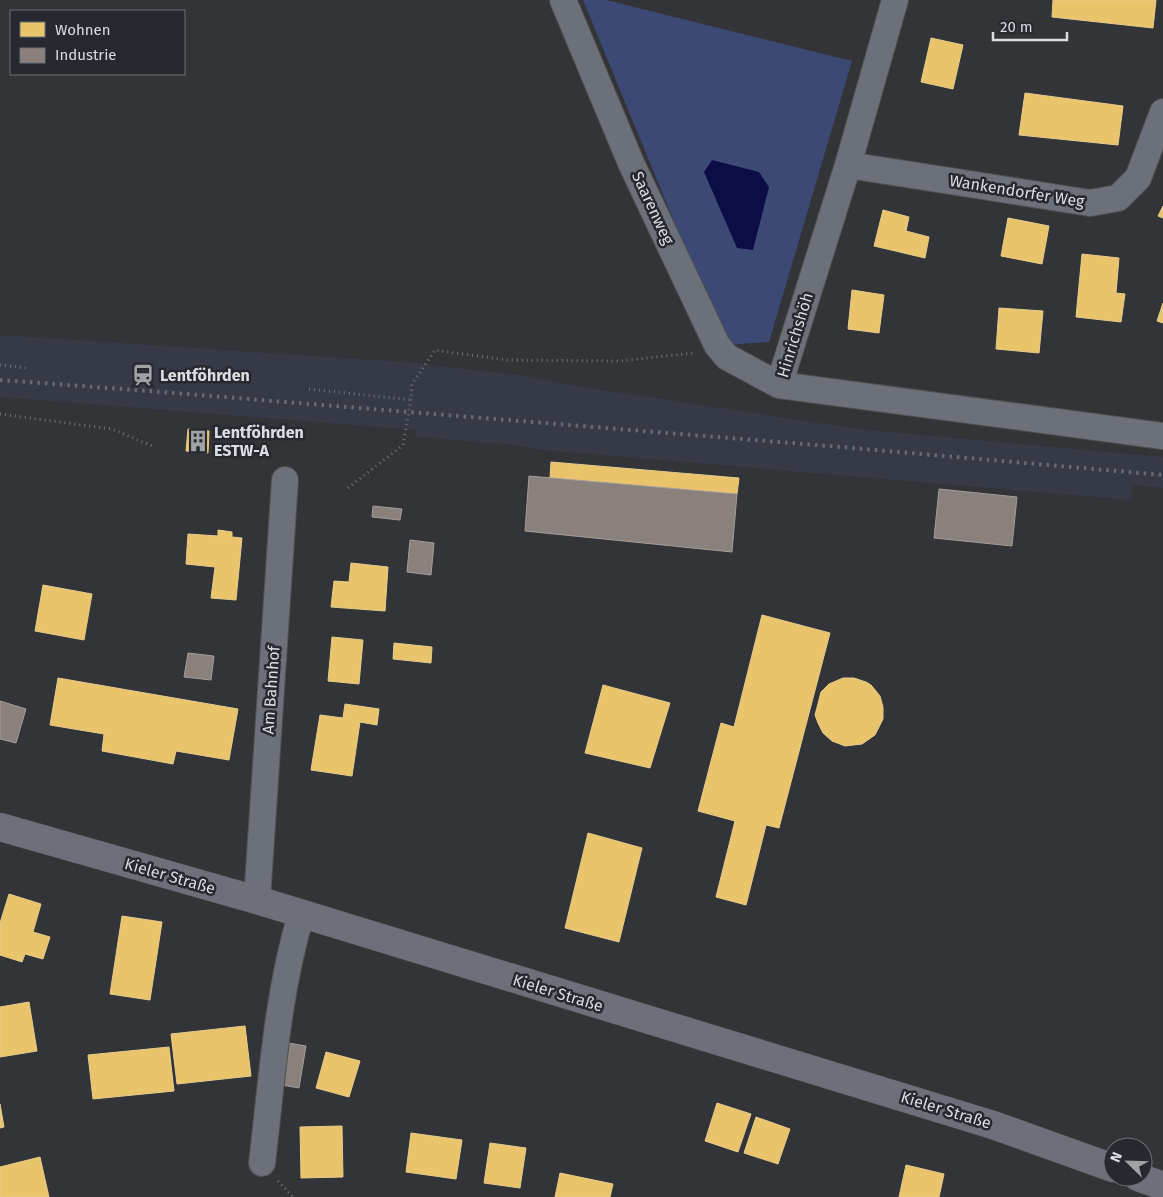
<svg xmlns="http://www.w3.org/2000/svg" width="1163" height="1197" viewBox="0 0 1163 1197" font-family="'Fira Sans',sans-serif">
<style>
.built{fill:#363946}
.green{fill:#3d4975}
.water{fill:#0d0d46}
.homes{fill:#e9c46a;stroke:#e5cc8e}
.industry{fill:#8a817c;stroke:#a39d9b}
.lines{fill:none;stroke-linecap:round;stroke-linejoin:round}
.minor-casing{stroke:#4f5052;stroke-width:28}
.major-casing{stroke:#4f5052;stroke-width:29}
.path{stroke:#6f7178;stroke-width:3;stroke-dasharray:1 4;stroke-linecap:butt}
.minor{stroke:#6c7079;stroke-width:26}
.major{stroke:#6d7079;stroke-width:28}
.rail{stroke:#696a6f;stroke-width:4;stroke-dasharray:2.5 5;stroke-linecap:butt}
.labels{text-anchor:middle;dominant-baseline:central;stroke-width:5;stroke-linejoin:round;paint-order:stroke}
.street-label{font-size:16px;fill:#dcdde2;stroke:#262930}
.poi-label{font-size:16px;font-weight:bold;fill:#dcdde2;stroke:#262930;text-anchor:start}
</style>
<rect width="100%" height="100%" fill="#333438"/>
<!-- built -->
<path class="built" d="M0,335L405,362L517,375L596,389L859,429L1163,457V488L1133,485L1131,500L542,450L515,445L416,437V430L0,397Z"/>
<!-- green -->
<path class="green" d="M583,0H606L852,61L769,342L725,345Z"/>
<!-- water -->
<path class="water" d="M712,160L759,172L769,187L753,250L737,248L704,172Z"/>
<!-- homes -->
<path class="homes" d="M1053,0H1156L1153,28L1052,17Z
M931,38L963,45L953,89L921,82Z
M1025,93L1123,106L1118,145L1019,135Z
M1163,206V218L1158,216Z
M883,210L909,217L906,231L929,237L925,258L874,246Z
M1008,218L1049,226L1042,264L1001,256Z
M1082,254L1119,258L1116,293L1125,294L1121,322L1076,317Z
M852,290L884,295L879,333L848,329Z
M1163,303V323L1157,321Z
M999,308L1043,311L1039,353L996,349Z
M188,429L209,431L208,453L186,451Z
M551,462L739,478L737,494L550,478Z
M218,530L232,532V537L242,538L236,600L211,598L215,567L186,564L188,534L218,536Z
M351,563L388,567L385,611L331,607L334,581L349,582Z
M43,585L92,594L84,640L35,631Z
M762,615L830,633L779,828L766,825L746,905L716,897L735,821L698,811L721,723L734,727Z
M332,637L363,640L359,684L328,681Z
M394,643L432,647L431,663L393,659Z
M58,678L238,709L229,760L176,751L173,764L102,751L104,734L50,725Z
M843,678H854L866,682L871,685L880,696L883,707V719L875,735L862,744L845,746L832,741L823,733L818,723L815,715L821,692L829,684Z
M603,685L670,703L650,768L585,753Z
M345,704L379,709L377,725L360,722L352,776L311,770L320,715L343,718Z
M588,833L642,848L619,942L565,928Z
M9,894L41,904L33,932L50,937L43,959L25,954L22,962L0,955V923Z
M122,916L162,922L150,1000L110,994Z
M29,1002L37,1051L0,1057V1007Z
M245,1026L251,1076L177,1084L171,1034Z
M169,1047L174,1091L93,1099L88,1055Z
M326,1052L360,1061L349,1097L316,1088Z
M717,1103L751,1114L738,1152L705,1141Z
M0,1104L4,1127L0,1128Z
M756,1117L790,1129L778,1164L744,1153Z
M342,1126L343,1177L301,1178L300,1127Z
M411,1133L462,1140L456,1179L406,1172Z
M490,1143L526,1148L520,1188L484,1183Z
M40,1157L49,1197H0V1167Z
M906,1165L944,1174L939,1197H899Z
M560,1173L613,1184L610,1197H555Z"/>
<!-- industry -->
<path class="industry" d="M529,476L737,494L732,552L525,531Z
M939,489L1017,497L1012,546L934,538Z
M373,506L402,509L400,520L372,517Z
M410,540L434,543L431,575L407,572Z
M188,653L214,656L211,680L184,677Z
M0,701L26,709L16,743L0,739Z
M283,1042L306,1046L299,1088L276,1084Z"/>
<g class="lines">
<!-- minor casing -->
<g class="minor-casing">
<path id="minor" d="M563,0L631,163L717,345L727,357L779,385L1163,436
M848,165L1090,203L1118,198L1138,178L1163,112
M779,385L848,165L895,0
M257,900L285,480
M262,1163C272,1080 277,995 301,915"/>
</g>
<!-- major casing -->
<g class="major-casing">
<path id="major" d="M0,827L257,900L993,1125L1113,1168
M1138,1177L1163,1186"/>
</g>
<!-- path -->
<path class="path" d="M0,365L26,368
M309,389L411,400
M0,414L112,429L152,446
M348,488L403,445L411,400L412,384L435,350L507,360L619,361L693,353
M278,1181L293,1197"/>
<!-- minor -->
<use href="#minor" class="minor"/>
<!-- major -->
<use href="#major" class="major"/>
<!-- rail -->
<path class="rail" d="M0,380L162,392L853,448L1163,475"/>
</g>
<!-- icons -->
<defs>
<g id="station-bare" transform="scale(1.725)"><path d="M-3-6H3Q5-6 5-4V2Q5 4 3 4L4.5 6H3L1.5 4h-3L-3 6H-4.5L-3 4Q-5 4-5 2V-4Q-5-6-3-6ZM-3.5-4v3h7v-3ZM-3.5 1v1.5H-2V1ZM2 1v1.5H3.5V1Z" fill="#a1a2a6" stroke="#262930" stroke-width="2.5" paint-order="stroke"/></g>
<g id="building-bare" transform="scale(1.725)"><path d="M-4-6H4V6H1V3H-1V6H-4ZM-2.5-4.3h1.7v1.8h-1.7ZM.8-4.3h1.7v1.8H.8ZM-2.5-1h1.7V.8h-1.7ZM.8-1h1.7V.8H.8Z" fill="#a1a2a6" stroke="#262930" stroke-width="2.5" paint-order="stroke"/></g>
</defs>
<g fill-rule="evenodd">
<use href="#station-bare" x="143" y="375"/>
<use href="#building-bare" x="198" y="441"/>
</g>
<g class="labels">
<!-- street labels -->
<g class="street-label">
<text transform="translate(1017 191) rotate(9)">Wankendorfer Weg</text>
<text transform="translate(653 208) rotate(65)">Saarenweg</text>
<text transform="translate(795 335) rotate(-73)">Hinrichshöh</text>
<text transform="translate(271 690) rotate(-86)">Am Bahnhof</text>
<text transform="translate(170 876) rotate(16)">Kieler Straße</text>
<text transform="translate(558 993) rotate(17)">Kieler Straße</text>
<text transform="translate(946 1110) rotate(17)">Kieler Straße</text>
</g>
<!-- poi labels -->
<g class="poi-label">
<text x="160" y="375">Lentföhrden</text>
<text x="214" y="432">Lentföhrden<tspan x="214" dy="18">ESTW-A</tspan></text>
</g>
</g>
<!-- legend -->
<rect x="10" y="10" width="175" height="65" fill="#262930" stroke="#6f7177"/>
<rect x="20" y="22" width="25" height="15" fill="#e9c46a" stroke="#6f7177"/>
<text x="55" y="35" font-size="15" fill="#dcdde2">Wohnen</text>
<rect x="20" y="48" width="25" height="15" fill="#8a817c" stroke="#6f7177"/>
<text x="55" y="60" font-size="15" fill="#dcdde2">Industrie</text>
<!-- north arrow -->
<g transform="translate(1128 1162) rotate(293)"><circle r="24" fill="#262930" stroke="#6f7177"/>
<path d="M0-4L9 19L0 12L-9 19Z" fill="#a1a2a6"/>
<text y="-8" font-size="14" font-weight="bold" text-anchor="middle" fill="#dcdde2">N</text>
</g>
<!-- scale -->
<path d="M993 32v8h74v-8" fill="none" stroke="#dcdde2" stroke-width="2.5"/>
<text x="1000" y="32" font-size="15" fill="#dcdde2" stroke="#262930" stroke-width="4" paint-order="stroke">20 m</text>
</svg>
